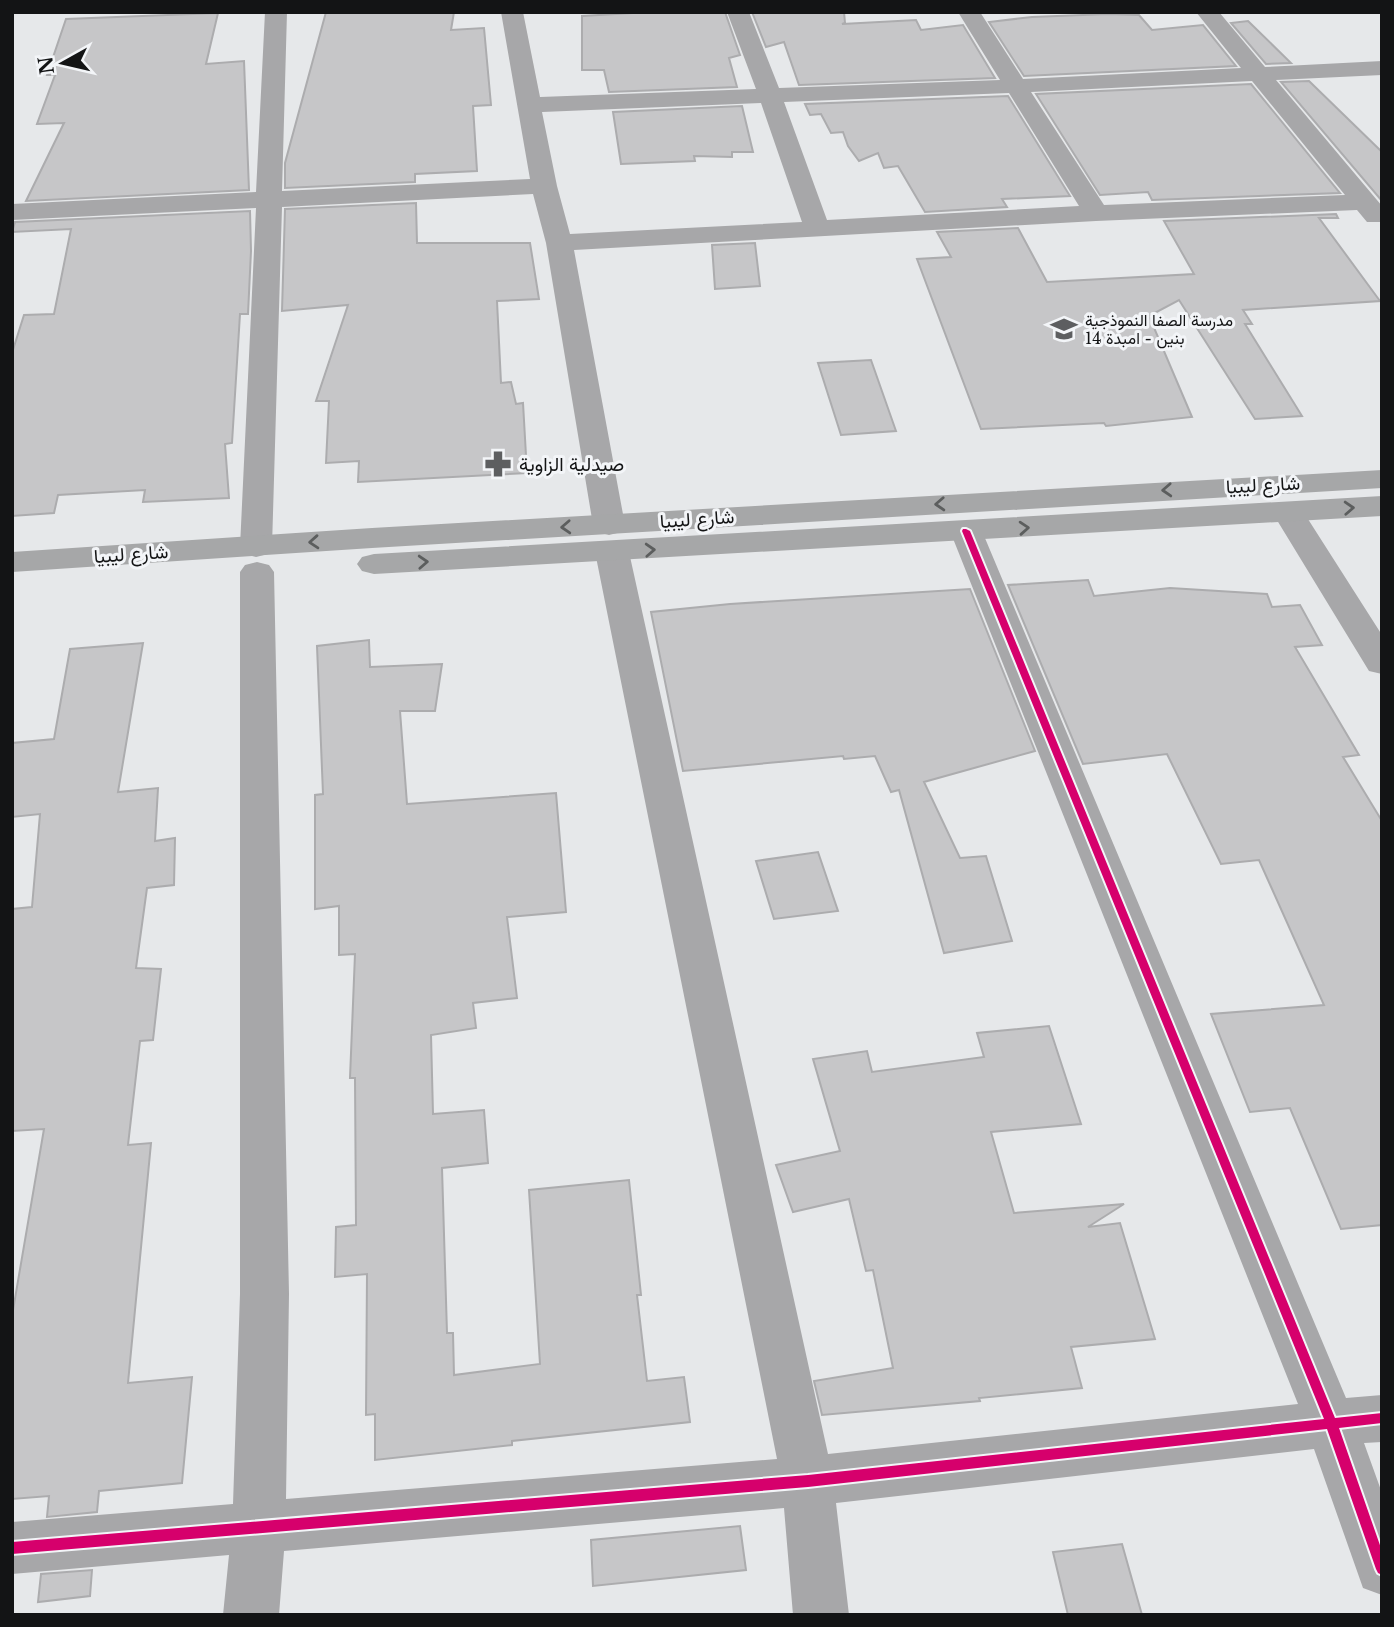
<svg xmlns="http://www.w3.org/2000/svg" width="1394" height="1627" viewBox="0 0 1394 1627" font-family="'Libre Baskerville',Vazirmatn,serif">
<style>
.building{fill:#c6c6c8;stroke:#acacae;stroke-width:2}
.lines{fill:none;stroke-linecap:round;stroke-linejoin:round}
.street{fill:#a7a7a9;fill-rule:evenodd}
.secondary{fill:#a6a7a8;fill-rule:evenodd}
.cycleway-casing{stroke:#f3f5f8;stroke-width:4}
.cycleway{fill:#d6006c;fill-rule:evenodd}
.oneway{stroke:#5c5e5e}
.labels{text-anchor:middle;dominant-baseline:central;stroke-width:6;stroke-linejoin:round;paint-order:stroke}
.far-poi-label{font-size:16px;fill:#131415;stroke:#f3f5f8;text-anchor:start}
.poi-label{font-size:19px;fill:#131415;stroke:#f3f5f8;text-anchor:start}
.street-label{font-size:19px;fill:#131415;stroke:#f3f5f8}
</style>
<rect width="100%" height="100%" fill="#e6e8ea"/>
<!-- building -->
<path class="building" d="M326,12H454L451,30L484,28L491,105L473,106L477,171L415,174V182L285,188V163Z
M650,12H725L740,55L729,58L737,87L609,92L604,70H582V16Z
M752,12H844L845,23L842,24L916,20L921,30L963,25L995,78L799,85L784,42L766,47Z
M218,13L206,64L244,61L249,190L26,201L64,123L37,124L55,75H47L66,19Z
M1108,14L1139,15L1152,30L1203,25L1236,66L1024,76L989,22L1032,17Z
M1248,21L1291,63L1266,64L1231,23Z
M1309,81L1382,152V201L1281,82Z
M1251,84L1340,193L1152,200L1148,192L1100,195L1036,94Z
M1008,96L1070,196L1002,199L1007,207L925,212L898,166L884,168L878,153L859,161L848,146L843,132L831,133L821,114L810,115L805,104Z
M742,106L753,152H732V157L694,156L695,161L621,164L613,112Z
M416,203L417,243H530L539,299L497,301L501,383L511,382L516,404L523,403L527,473L358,482L359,461L326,463L329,401H316L348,305L282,311L285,209Z
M250,211L251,251L248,314H240L232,443L225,444L229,498L143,502L145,490L58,495L54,513L12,516V353L24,315L54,314L71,229L12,232L15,222Z
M1336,214L1338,218H1319L1380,301L1243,310L1252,324H1245L1302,416L1255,419L1179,300L1149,316L1192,417L1106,426L1104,423L981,429L917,259L951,257L937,232L1018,228L1047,282L1194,274L1164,221Z
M755,243L760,286L715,289L712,245Z
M871,360L896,431L841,435L818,363Z
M1088,580L1094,596L1170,588L1267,594L1272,607L1300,605L1322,645L1295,647L1359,755L1343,757L1382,821V1225L1341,1229L1290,1108L1250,1112L1211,1014L1324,1005L1259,860L1221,864L1167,754L1083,764L1008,585Z
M970,589L1035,751L924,782L960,858L986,856L1012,941L944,953L899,790L891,792L875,756L844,759L843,756L683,771L651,612L730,604Z
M369,640L370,667L442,664L435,711H400L407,804L556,793L566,912L507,917L517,998L473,1003L476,1028L431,1035L433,1114L484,1110L488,1163L442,1168L447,1333H453L454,1375L540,1364L529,1190L629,1180L641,1295H637L647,1381L684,1377L690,1422L512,1441V1445L375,1460V1414L366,1415L367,1274L335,1277L336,1227L356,1225L355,1078H350L355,954L339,955V906L315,909V795L323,794L317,646Z
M143,643L118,792L158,788L155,841L175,838L174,885L147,888L136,968L161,969L153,1040L140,1041L128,1145L151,1143L128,1383L192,1377L182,1483L99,1491L97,1512L47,1517L49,1496L12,1499V1316L44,1129L12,1131V909L32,907L40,814L12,817V743L54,739L70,649Z
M818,852L838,911L774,919L756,861Z
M1049,1026L1081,1124L991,1132L1014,1213L1124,1204L1088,1227L1120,1223L1155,1339L1071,1347L1082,1388L979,1398L980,1401L822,1415L814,1381L893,1368L873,1270L866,1271L849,1199L793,1212L776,1165L840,1151L813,1059L867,1051L872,1072L984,1057L977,1033Z
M740,1526L746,1570L593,1586L591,1540Z
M1122,1544L1142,1615H1068L1053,1552Z
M92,1570L90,1596L38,1602L41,1574Z"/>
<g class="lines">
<!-- street -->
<path class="street" d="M265,12H287L282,191L530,179L501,12H523L540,97L756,89L727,12H749L779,88L1000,80L958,12H980L1023,79L1241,68L1196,12H1219L1265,67L1382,61V75L1276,80L1382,206V222H1367L1357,210L1096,221L574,250L625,525L621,532L609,535L597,532L593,525L546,243L533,194L282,207L272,547L268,554L256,557L244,554L240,547L256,208L12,220V204L256,192ZM1252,81L1345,195L1104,205L1031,92ZM1009,93L1079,206L827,220L784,102ZM761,103L802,222L570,234L557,186L542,112Z
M1288,502L1299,505L1382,635V674L1369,671L1272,512L1277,505Z
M966,521L978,524L982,531L1346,1398L1382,1395V1442L1364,1443L1382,1493V1595L1363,1588L1314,1449L836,1503L849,1615H793L784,1508L284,1551L279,1615H223L229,1555L12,1574V1522L233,1504L240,1294V572L245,565L257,562L269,565L274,572L289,1294L286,1499L777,1459L595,552L600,545L612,542L624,545L629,552L828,1454L1298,1404L950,531L954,524Z"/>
<!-- secondary -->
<path class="secondary" d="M1382,470V488L372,548L12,572V552L372,528Z
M1382,496V516L374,574L362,571L357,564L362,557L374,554Z"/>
<!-- cycleway casing -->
<g class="cycleway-casing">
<path id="cycleway" d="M963,529H966L970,531L1335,1418L1382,1413V1423L1339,1428L1382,1551V1575L1378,1573L1376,1569L1327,1429L808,1487L12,1554V1542L808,1475L1324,1419L962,531Z"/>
</g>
<!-- cycleway -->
<use href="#cycleway" class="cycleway"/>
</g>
<!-- one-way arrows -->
<defs><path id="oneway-chevron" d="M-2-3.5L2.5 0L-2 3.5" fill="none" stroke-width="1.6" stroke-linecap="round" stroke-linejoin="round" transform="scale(1.75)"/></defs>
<g class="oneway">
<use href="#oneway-chevron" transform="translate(1167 490) rotate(177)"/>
<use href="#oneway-chevron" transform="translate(940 504) rotate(177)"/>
<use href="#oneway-chevron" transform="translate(1349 508) rotate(-3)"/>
<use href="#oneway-chevron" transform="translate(566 527) rotate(177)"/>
<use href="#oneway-chevron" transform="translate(1024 528) rotate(-4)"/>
<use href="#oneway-chevron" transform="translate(314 542) rotate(176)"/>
<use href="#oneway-chevron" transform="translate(650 550) rotate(-3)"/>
<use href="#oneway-chevron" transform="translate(423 562) rotate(-3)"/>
</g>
<!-- icons -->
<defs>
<g id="school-bare" transform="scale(2.1)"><path d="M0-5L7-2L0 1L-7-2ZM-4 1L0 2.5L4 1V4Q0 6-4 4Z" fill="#5d5e60" stroke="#f3f5f8" stroke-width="2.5" paint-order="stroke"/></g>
<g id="pharmacy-bare" transform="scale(2.1)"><path d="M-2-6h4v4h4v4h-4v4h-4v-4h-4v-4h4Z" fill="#5d5e60" stroke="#f3f5f8" stroke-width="2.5" paint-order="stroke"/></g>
</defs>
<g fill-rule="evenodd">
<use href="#school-bare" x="1064" y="329"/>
<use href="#pharmacy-bare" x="498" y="464"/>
</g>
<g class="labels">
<!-- far-poi labels -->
<g class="far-poi-label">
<text x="1085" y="320">مدرسة الصفا النموذجية<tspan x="1085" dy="18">بنين - امبدة 14</tspan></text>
</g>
<!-- poi labels -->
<g class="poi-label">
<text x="519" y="464">صيدلية الزاوية</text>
</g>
<!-- street labels -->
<g class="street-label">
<text transform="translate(1263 485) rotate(-3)">شارع ليبيا</text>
<text transform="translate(697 519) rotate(-4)">شارع ليبيا</text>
<text transform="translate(131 554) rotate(-4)">شارع ليبيا</text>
</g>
</g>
<!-- border -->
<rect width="1394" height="1627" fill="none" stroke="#131415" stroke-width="28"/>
<!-- north arrow -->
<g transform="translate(63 63) rotate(262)" stroke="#f3f5f8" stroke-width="5" paint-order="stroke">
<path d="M0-5L12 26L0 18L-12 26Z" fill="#131415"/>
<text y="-10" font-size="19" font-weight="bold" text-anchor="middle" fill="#131415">N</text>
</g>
</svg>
